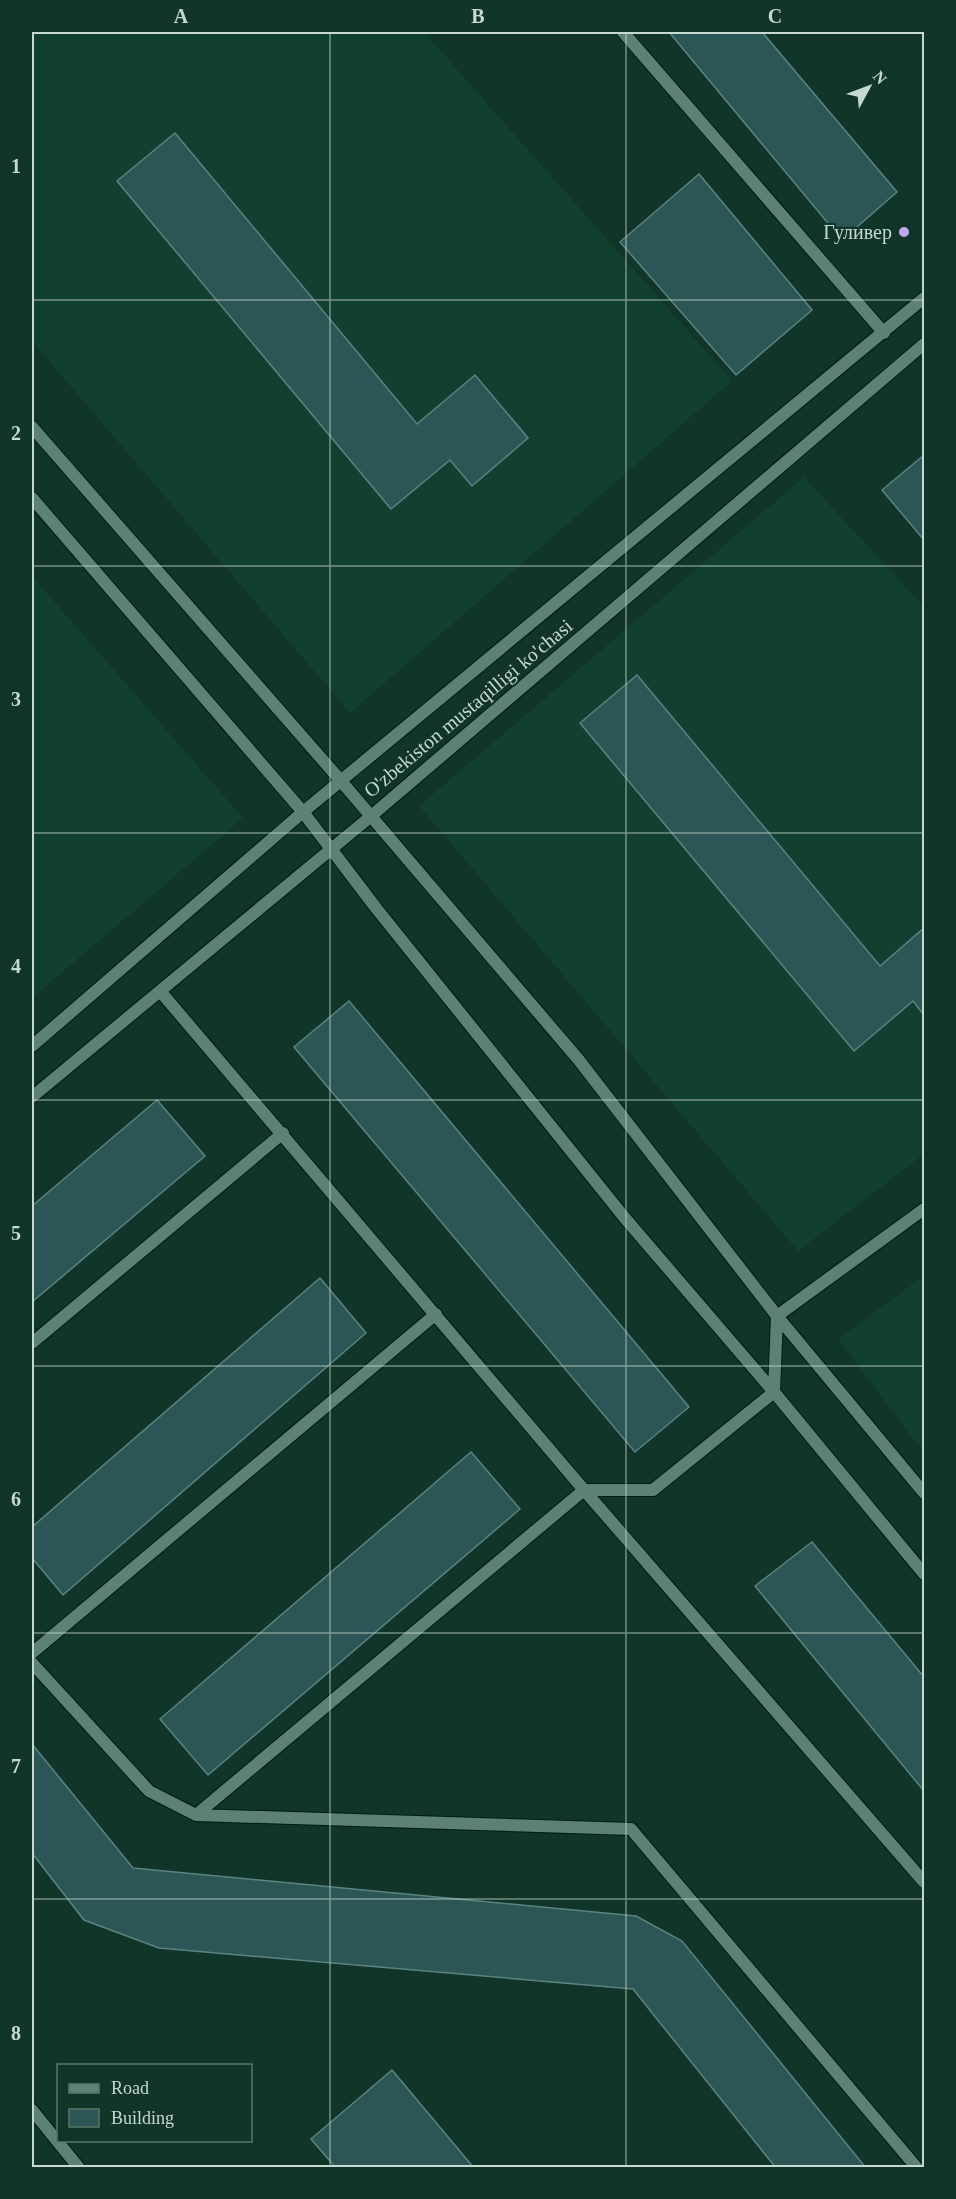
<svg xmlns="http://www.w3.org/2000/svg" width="956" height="2199" viewBox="0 0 956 2199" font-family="Georgia,serif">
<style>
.built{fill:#124030}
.building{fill:#2c5655;stroke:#5a8483;stroke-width:1.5}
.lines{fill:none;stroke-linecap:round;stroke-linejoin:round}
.lane-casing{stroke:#021b12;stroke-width:14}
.street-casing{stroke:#021b12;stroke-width:14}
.lane{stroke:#5d8172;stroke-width:12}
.street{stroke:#5d8172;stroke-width:12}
.grid{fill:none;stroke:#c6d9d0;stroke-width:1.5;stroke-opacity:0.55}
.poi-dot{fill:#c2a8f3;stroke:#113528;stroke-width:2}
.labels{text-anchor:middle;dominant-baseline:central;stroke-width:4.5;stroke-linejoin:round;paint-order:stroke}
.poi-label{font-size:20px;fill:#c6d9d0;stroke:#113528;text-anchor:end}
.street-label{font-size:20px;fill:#c6d9d0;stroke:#113528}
.neatline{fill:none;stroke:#c6d9d0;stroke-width:2}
.grid-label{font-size:20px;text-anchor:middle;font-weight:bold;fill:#c6d9d0}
</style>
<rect width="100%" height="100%" fill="#113528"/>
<!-- built -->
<path class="built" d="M32,32H424L732,381L350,713L32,341Z
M804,477L924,607V1154L798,1251L419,806Z
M32,576L243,818L32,998Z
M924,1276V1453L838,1339Z"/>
<!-- building -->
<path class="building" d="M669,32H762L897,192L842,240Z
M175,133L417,424L475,375L528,438L472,486L450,460L391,509L117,181Z
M699,174L812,310L736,375L620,242Z
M924,455V540L882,490Z
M637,675L880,966L924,928V1015L913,1001L854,1051L580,723Z
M349,1001L689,1407L635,1452L294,1047Z
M157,1100L205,1156L32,1302V1206Z
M320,1278L366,1333L63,1595L32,1558V1527Z
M471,1452L520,1509L208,1775L160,1719Z
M812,1542L924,1677V1791L755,1586Z
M32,1744L133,1868L636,1916L682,1941L866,2168H776L633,1989L159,1948L84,1920L32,1853Z
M392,2070L474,2168H336L311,2139Z"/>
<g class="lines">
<!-- lane casing -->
<g class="lane-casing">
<path id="lane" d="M32,427L341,781L578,1059L777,1316L924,1493
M32,498L303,812L376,908L624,1217L774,1392L924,1574
M774,1392L777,1316L924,1209
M32,2110L79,2168"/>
</g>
<!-- street casing -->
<g class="street-casing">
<path id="street" d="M623,32L884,333
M160,991L584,1490L924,1882
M32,1046L303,812L924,298
M32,1097L370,817L924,344
M32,1343L283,1133
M32,1653L436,1314
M32,1663L149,1791L196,1815L631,1829L917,2168
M196,1815L584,1490H653L774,1392"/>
</g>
<!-- lane -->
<use href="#lane" class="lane"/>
<!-- street -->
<use href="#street" class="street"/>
</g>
<!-- grid -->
<path class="grid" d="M330,32V2168M626,32V2168M32,300H924M32,566H924M32,833H924M32,1100H924M32,1366H924M32,1633H924M32,1899H924"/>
<!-- markers -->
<circle class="poi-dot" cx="904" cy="232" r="6"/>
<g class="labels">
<!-- poi labels -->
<g class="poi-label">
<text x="892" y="232">Гуливер</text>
</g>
<!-- street labels -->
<g class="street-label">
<text transform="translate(468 708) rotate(-40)">O'zbekiston mustaqilligi ko'chasi</text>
</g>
</g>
<!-- border -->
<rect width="956" height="2199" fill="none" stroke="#113528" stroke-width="66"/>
<!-- legend -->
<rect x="57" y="2064" width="195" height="78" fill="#113528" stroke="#59776b" stroke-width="1.5"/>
<rect x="69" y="2084" width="30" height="9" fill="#5d8172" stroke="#59776b" stroke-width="1.5"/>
<text x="111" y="2094" font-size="18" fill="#c6d9d0">Road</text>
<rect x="69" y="2109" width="30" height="18" fill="#2c5655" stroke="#59776b" stroke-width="1.5"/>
<text x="111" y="2124" font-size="18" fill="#c6d9d0">Building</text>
<!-- north arrow -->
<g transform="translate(869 87) rotate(49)" stroke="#113528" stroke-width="4.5" paint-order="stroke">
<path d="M0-4.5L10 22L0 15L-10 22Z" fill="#c6d9d0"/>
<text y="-9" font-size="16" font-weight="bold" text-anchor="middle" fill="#c6d9d0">N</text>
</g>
<rect x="33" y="33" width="890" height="2133" class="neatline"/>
<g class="grid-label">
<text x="181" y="23">A</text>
<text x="478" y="23">B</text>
<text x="775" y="23">C</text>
<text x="16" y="173">1</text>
<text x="16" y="440">2</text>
<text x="16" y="706">3</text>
<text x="16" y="973">4</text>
<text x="16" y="1240">5</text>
<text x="16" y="1506">6</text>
<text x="16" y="1773">7</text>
<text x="16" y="2040">8</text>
</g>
</svg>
